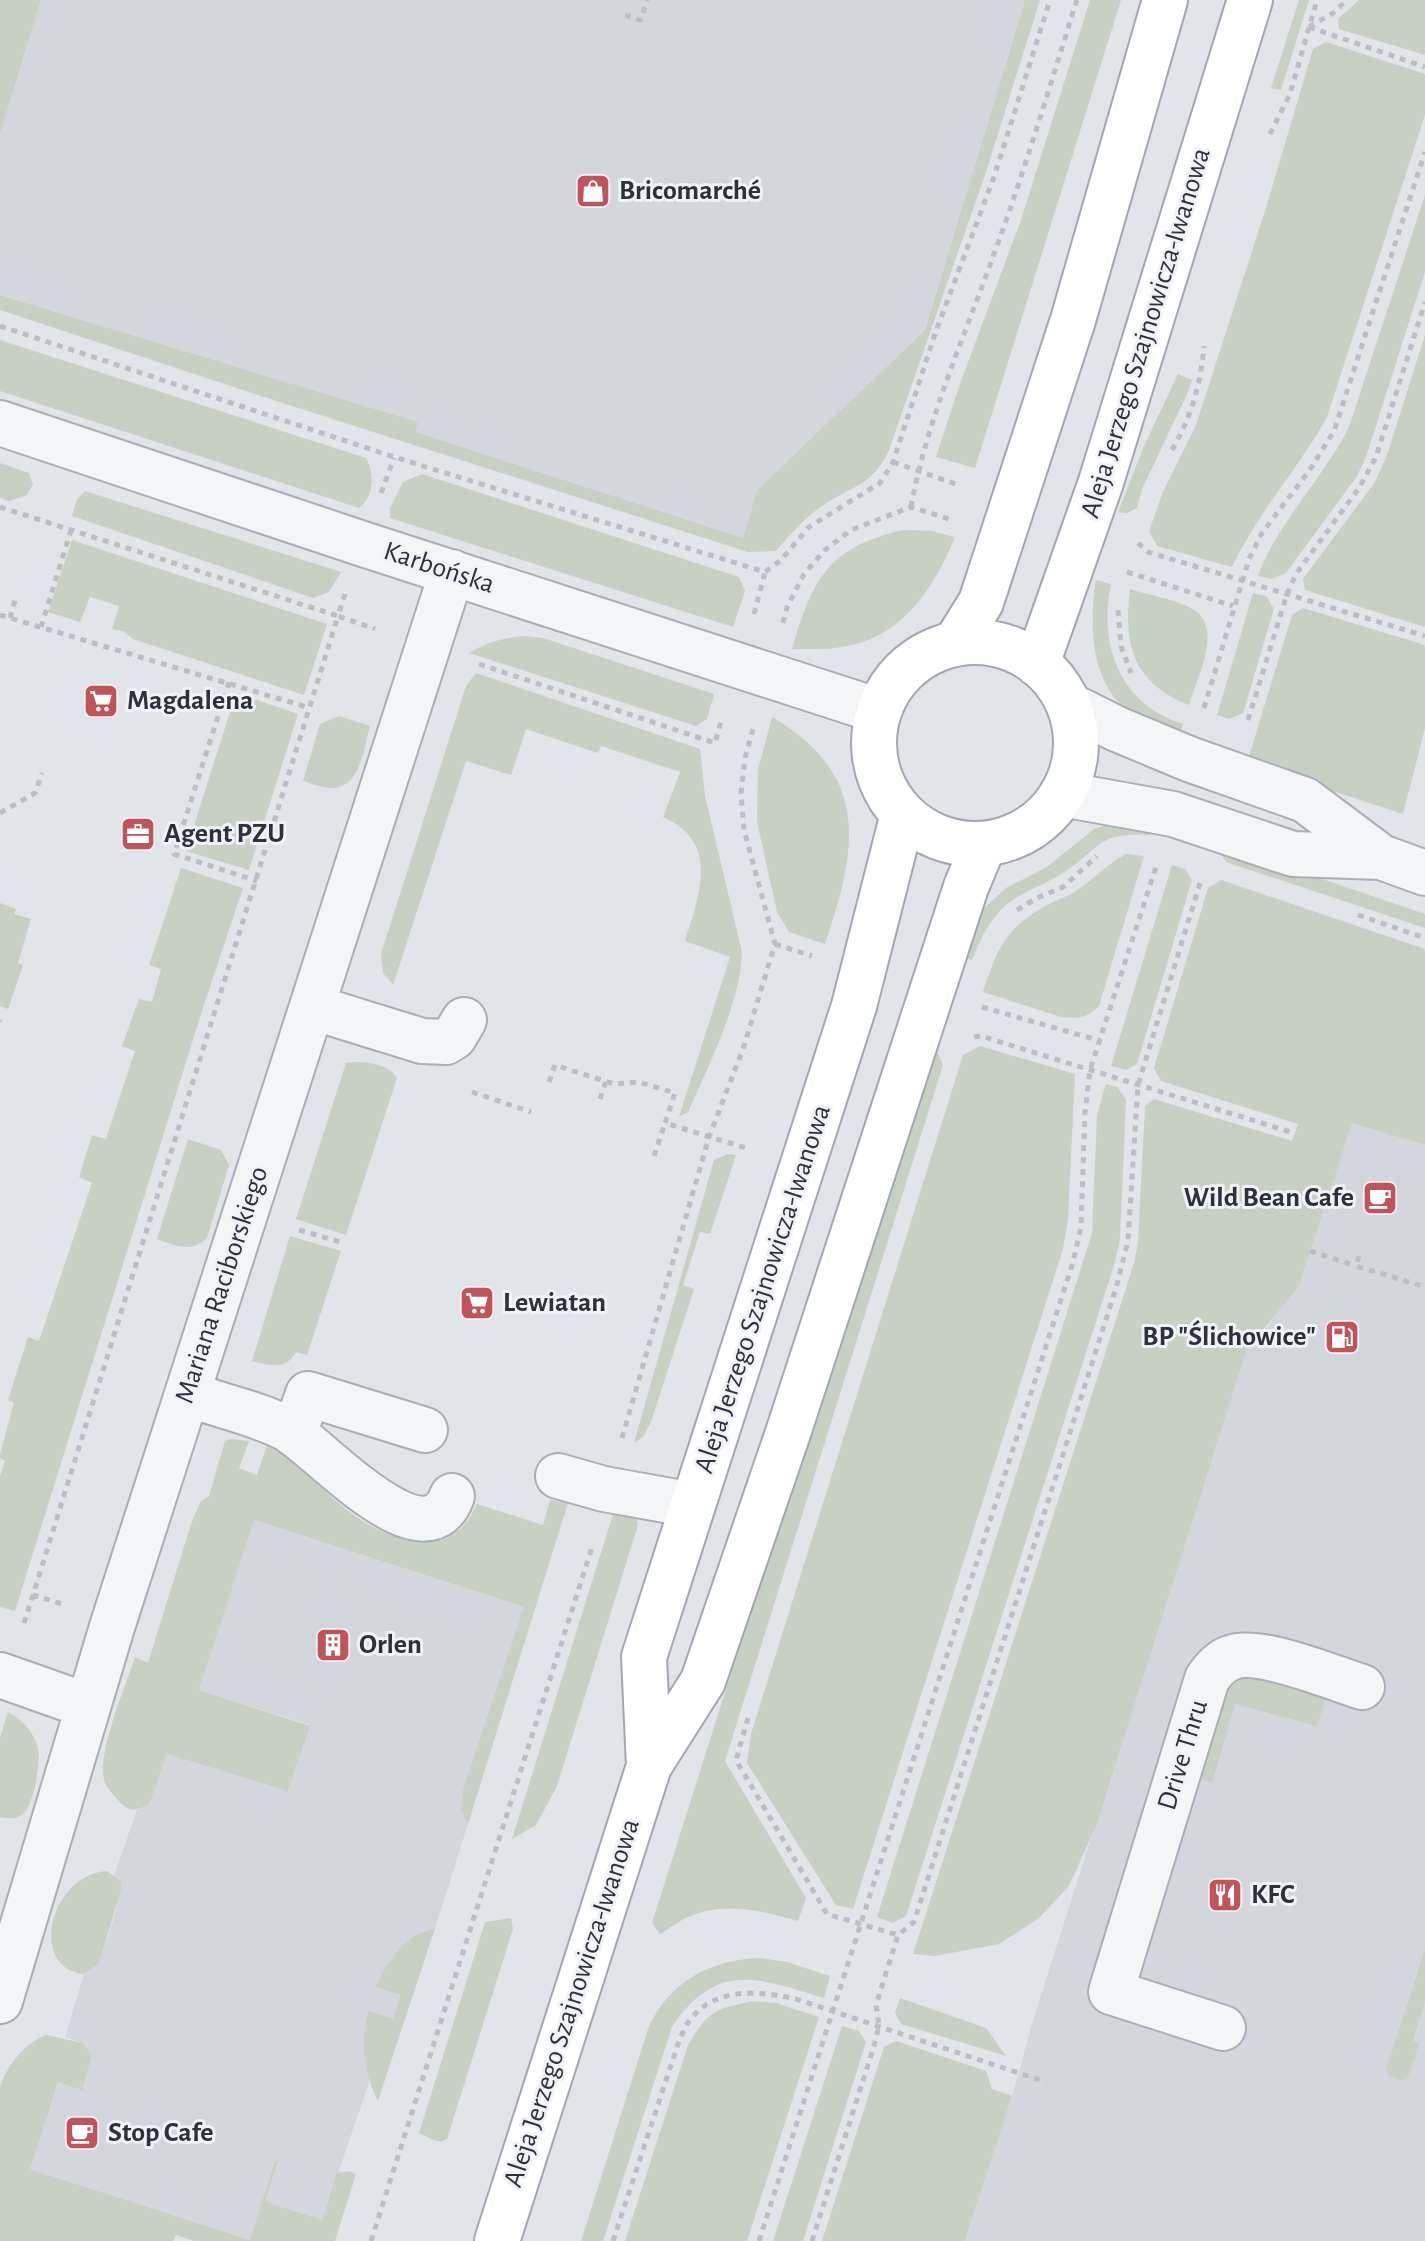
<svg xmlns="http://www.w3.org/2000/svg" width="1425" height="2241" viewBox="0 0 1425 2241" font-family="'Alegreya Sans',sans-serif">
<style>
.built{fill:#d4d6dd}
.green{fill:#c6d1c3}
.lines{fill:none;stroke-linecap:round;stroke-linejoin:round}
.minor-casing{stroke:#aaaeb5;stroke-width:48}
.major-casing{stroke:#a2a7b3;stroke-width:48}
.path{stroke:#bcbec3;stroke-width:5;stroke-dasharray:6 6;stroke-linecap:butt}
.minor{stroke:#f4f5f7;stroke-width:44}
.major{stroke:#fff;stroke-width:44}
.labels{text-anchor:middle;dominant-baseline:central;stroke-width:6;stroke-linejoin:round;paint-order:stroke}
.poi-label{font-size:28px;font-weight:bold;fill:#2b313e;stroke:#f1f2f6;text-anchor:start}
.street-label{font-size:28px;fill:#2b313e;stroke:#f1f2f6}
</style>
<rect width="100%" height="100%" fill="#e1e4e8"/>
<!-- built -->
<path class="built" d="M41,0H1025L925,330L757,490L743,538L416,432L418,422L0,295V134Z
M1352,1122L1425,1145V2241H965L1012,2096L1035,2014L1247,1349L1270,1324Z
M253,1520L524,1607L464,1785L460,1807L468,1824L435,1928L426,1930L412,1939L390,1959L376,1987L400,1994L393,2019L370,2010L366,2021L365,2064L370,2080L322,2220L250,2240L30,2169L58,2081L82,2089L92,2056L83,2043L65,2037L84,1974L99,1963L115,1915L121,1881L114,1875L137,1810L150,1803L167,1754L288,1790L310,1725L199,1690Z"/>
<!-- green -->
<path class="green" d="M0,0H41L0,134Z
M1025,0H1040L986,172L889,450C871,488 852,485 822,506C803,519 790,535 776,551L748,552L252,393L0,310V295L418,422L416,432L743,538L757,490L925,330Z
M1090,0H1121L975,468L936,457L960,384L1021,220Z
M1299,0H1309L1281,90L1271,88Z
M1359,0H1425V55L1339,29L1338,19Z
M1326,42L1425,74V115L1327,417C1298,469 1257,514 1232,567L1157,546L1149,531L1163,492L1196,425L1265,211L1313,49Z
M1425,195V272L1366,457L1357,476L1286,573L1271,579L1258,576C1279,520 1323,479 1349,427Z
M1425,335V627L1305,590L1303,579L1375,482L1387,455Z
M0,340L366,458C375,474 374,496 359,508L0,391Z
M1178,374L1192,380L1188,392L1143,487L1137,508L1127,513L1118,512L1144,446Z
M0,463L29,473L33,484L27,495L9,501L0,498Z
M422,474L739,577L745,591L733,627L390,518V508L403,482Z
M85,491L341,572L329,592L313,598L72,516L77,499Z
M902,530L931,531L955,537C935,586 904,635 848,646C830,650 811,649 792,649C813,579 826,549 902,530Z
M72,540L327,624L304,695L133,639L123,631L112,629L119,606L90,597L80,622L48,612Z
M1096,580L1111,584C1098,646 1120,704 1183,724L1178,740C1162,731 1144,723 1130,712C1090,684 1089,623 1096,580Z
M1130,589C1149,595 1173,599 1191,608C1225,626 1197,677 1189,705C1133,683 1123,645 1130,589Z
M1253,593L1266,596L1274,609L1243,713L1229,719L1217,715Z
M1303,608L1425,645V728L1403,814L1247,763L1292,615Z
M526,636L543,638L714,694L707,719L696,726L469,653C487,642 505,637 526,636Z
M476,673L700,749L705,796L742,952C740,1005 709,1064 688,1112L679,1117L730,957L685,941C699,895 721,843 663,817L680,772L601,746L598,753L526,729L511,775L466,761L393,985L383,973L381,954L466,686Z
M236,693L298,714L249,870L186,851Z
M339,716L370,726C364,746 361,786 334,788C324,789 313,784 303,781L320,724Z
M772,717C872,776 857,849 825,944L789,932L777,912L757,822L758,770Z
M1112,823L1154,824L1149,835C1093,833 1103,848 1063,873C1049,882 1033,888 1019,896C993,911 983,934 972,960L961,956L981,911L1006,888L1047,867L1094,829Z
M1222,845L1425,914V928L1226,862L1220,852Z
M1126,854L1144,856L1099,1006C1087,1018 1077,1019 1061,1017L983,992C996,953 1004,929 1042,908C1053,901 1065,898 1076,891C1094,879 1107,864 1126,854Z
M1172,865L1185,869L1192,880L1137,1064L1126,1070L1111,1066Z
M181,868L243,888L201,1014L15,1611L0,1607V1476L5,1461L0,1458V1454L14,1403L8,1400L28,1337L39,1341L92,1183L79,1177L92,1135L106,1139L135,1051L122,1046L139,999L152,1002L161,969L149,965Z
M1221,880L1425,949V1145L1352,1123L1299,1286L1247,1349L1096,1826L1069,1886L1038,1919L999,1944L935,1956L913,1954L1134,1263L1138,1243L1145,1106L1154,1099L1292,1141L1298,1124L1161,1081L1154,1068L1208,888Z
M0,903L16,909L14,914L31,919L18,963L23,965L8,1009L0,1006Z
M980,1046L1075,1074L1068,1219L1063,1249L853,1909L836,1905L747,1763L751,1734L963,1055Z
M928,1051L938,1054L943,1065L725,1761L806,1898L798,1921C763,1911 728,1902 693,1915C681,1919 670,1928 660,1934L652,1923Z
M355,1062C370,1062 390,1065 397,1078L346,1235L296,1219L346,1063Z
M1106,1084L1117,1087L1126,1099L1120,1239L1115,1262L906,1916L893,1923L877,1917L1092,1233L1097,1115Z
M188,1139L221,1150L229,1165L207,1238C191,1253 176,1246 157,1239Z
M728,1154L736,1155L710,1234L700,1232L683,1285L694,1289L651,1422L643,1437L634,1443L714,1160Z
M290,1236L341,1251L307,1355L296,1352C287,1370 268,1366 252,1361Z
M231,1439L249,1441L239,1468L257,1475L267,1445C321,1477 354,1537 421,1541C450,1543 466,1529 477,1504L543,1525L550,1500L568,1503L468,1824L460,1807L464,1785L524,1607L254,1520L199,1690L310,1726L288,1791L167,1754L150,1803C137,1811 129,1813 118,1800C113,1794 105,1786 104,1779C97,1753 126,1685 135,1657L148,1663L192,1521L201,1501L209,1496L225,1441Z
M613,1514H631L636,1517L638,1525L557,1786L536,1825L512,1839Z
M1254,1672L1327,1694L1317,1726L1235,1704L1212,1783L1195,1777L1223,1689L1240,1677Z
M8,1712C21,1719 33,1731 37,1745C42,1759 34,1803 24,1813C17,1820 8,1819 0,1817V1738Z
M107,1871L121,1881V1890L99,1963L84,1974C28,1969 49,1875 107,1871Z
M511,1918L513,1929L447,2139C436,2145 430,2137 419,2133L485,1922Z
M435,1928L378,2101C364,2074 359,2040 369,2010L393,2019L400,1995L376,1987C386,1961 406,1934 435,1928Z
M1425,1949V2001L1413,2041L1419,2044L1407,2079L1401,2081L1389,2075L1386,2070Z
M761,1958L787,1962L830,1976L824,1998C758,1978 717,1960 672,2027L603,2241H581L648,2029C668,1982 711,1959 761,1958Z
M900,1998L986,2028L1006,2056L901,2024L895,2013Z
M753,2001L776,2003L819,2017L747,2241H625L688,2045C708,2011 715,2009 753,2001Z
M842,2026L859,2031L866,2042L803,2241H773Z
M46,2035L83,2043L92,2056L82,2090L58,2082L30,2169L250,2240L275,2161H278L265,2202L322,2220L337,2173L350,2171L356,2174L335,2241H194L176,2235L173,2241H0V2087C7,2066 24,2043 46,2035Z
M896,2041L986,2071L992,2089L1012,2096L965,2241H822L884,2047Z"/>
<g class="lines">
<!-- minor casing -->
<g class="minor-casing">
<path id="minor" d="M0,423L363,544L879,711
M1069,705L1117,729L1189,759L1305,800L1381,857L1425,873
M1062,794L1173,814L1293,854L1381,857
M312,1007L422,1041L446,1042L454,1037L464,1020
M188,1394C220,1406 257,1413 287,1429C319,1447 425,1568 452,1496
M294,1434L308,1394L425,1430
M558,1476L604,1489L693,1505
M0,1675L88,1706
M0,2001L112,1627L452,572
M1223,2028L1111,1992L1207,1679C1213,1670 1220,1662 1230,1658C1258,1646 1333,1678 1362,1687"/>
</g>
<!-- major casing -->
<g class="major-casing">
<path id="major" d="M874 743a101 101 0 1 1 202 0a101 101 0 1 1-202 0Z
M955,644L981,602L1073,320L1165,0
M1037,664L1101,482L1250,0
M649,1766L644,1657L854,1006L903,814
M497,2241L649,1766L703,1681L789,1430L966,887L984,844"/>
</g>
<!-- path -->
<path class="path" d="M625,15L641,20L647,0
M1309,27L1425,67
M1309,27L1333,13L1347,0
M1270,134L1290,94L1317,0
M0,326L394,457L765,572L781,560L809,527L880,483L893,462L936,331L994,177L1050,0
M1172,450C1191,417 1201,384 1204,346
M893,462L961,486
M381,493L394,458
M0,507L338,616L33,1595L62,1604
M911,507C927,419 964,338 994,254C1025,170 1050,85 1077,0
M1138,543L1148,552L1425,636
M1127,572L1233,606
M345,594L338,616L375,629
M1118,610L1121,646L1131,673
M754,614L765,572
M0,615L310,708
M10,618L15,600
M783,623L787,607L804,574L825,550L851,530L911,507L952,520
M41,627L71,530
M479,664L715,743L722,718
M229,682L174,854L257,881
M1204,708L1249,559L1262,533L1309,471L1334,431L1425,152
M1248,720L1287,594L1296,574L1359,488L1376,457L1425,302
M0,813L35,793L42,773
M1017,910L1037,898L1063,887L1097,856
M1358,915L1425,938
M775,944L812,956
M982,1007L1101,1041
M0,1021L1,1022
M974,1037L981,1036L1294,1133
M549,1082L555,1065L614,1084L639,1082L675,1093L665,1123L749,1149
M472,1092L531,1112
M600,1099L606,1081
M654,1156L665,1123
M299,1230L344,1243
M1310,1251L1356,1266
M1359,1256L1356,1266L1425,1287
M622,1438L709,1137L743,1049L775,944L744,830L741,793L745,758L753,729
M24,1623L33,1595
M748,1718L736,1760L827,1914L898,1935
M371,2241L593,1544
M613,2241L678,2044C681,2037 684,2028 689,2021C715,1986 760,1991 796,1999L1046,2082
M759,2241L1073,1262L1081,1227L1085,1113L1090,1070L1156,867
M812,2241L874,2046L879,2025L876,2005L898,1935L914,1922L1116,1288L1128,1241L1138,1085L1201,880"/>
<!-- minor -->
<use href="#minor" class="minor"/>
<!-- major -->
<use href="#major" class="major"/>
</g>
<!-- icons -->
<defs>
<g id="shop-square" transform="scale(1.8)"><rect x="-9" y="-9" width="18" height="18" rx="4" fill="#c1535b" stroke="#f1f2f6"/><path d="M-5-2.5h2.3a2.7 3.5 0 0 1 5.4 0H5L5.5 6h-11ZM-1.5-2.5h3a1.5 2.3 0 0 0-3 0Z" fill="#fff"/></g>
<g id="supermarket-square" transform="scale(1.8)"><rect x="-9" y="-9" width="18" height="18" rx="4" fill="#c1535b" stroke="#f1f2f6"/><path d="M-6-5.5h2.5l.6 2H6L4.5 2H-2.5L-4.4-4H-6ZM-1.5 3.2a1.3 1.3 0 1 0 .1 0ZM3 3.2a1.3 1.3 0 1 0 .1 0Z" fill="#fff"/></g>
<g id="office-square" transform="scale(1.8)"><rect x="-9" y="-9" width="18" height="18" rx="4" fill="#c1535b" stroke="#f1f2f6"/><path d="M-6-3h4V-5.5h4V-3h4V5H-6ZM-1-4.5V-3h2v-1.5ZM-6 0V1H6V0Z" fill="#fff"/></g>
<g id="cafe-square" transform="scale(1.8)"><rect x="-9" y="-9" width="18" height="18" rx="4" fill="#c1535b" stroke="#f1f2f6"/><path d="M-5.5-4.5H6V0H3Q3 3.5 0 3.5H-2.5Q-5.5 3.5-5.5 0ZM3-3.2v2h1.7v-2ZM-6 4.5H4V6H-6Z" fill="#fff"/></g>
<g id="fuel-square" transform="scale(1.8)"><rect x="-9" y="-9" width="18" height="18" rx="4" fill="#c1535b" stroke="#f1f2f6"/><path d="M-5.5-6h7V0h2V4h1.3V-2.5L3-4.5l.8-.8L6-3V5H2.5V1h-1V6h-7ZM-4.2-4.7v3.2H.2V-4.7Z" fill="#fff"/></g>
<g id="building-square" transform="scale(1.8)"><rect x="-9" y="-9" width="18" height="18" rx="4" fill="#c1535b" stroke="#f1f2f6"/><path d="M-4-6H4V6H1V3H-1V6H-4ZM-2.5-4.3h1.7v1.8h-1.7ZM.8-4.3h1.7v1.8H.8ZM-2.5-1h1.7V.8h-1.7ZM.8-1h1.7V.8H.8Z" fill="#fff"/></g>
<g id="restaurant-square" transform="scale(1.8)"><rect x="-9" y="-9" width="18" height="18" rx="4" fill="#c1535b" stroke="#f1f2f6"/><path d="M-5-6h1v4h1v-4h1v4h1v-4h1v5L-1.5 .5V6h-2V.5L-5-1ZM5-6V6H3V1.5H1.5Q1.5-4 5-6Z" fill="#fff"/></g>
</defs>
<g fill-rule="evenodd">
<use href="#shop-square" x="593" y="191"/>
<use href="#supermarket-square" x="101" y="701"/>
<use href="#office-square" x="138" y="834"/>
<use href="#cafe-square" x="1380" y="1198"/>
<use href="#supermarket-square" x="477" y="1303"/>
<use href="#fuel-square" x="1342" y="1337"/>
<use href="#building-square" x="333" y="1645"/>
<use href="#restaurant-square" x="1225" y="1895"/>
<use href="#cafe-square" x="82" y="2133"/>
</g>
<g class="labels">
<!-- poi labels -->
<g class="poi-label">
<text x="619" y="191">Bricomarché</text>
<text x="127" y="701">Magdalena</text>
<text x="164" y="834">Agent PZU</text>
<text x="1354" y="1198" text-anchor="end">Wild Bean Cafe</text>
<text x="503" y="1303">Lewiatan</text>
<text x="1316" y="1337" text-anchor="end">BP "Ślichowice"</text>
<text x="359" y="1645">Orlen</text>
<text x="1251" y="1895">KFC</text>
<text x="108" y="2133">Stop Cafe</text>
</g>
<!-- street labels -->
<g class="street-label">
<text transform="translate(1146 333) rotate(-73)">Aleja Jerzego Szajnowicza-Iwanowa</text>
<text transform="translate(439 568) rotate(18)">Karbońska</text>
<text transform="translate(222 1285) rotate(-72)">Mariana Raciborskiego</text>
<text transform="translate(763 1289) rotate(-72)">Aleja Jerzego Szajnowicza-Iwanowa</text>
<text transform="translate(1183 1755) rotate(-73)">Drive Thru</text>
<text transform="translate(572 2003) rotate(-72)">Aleja Jerzego Szajnowicza-Iwanowa</text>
</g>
</g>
</svg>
